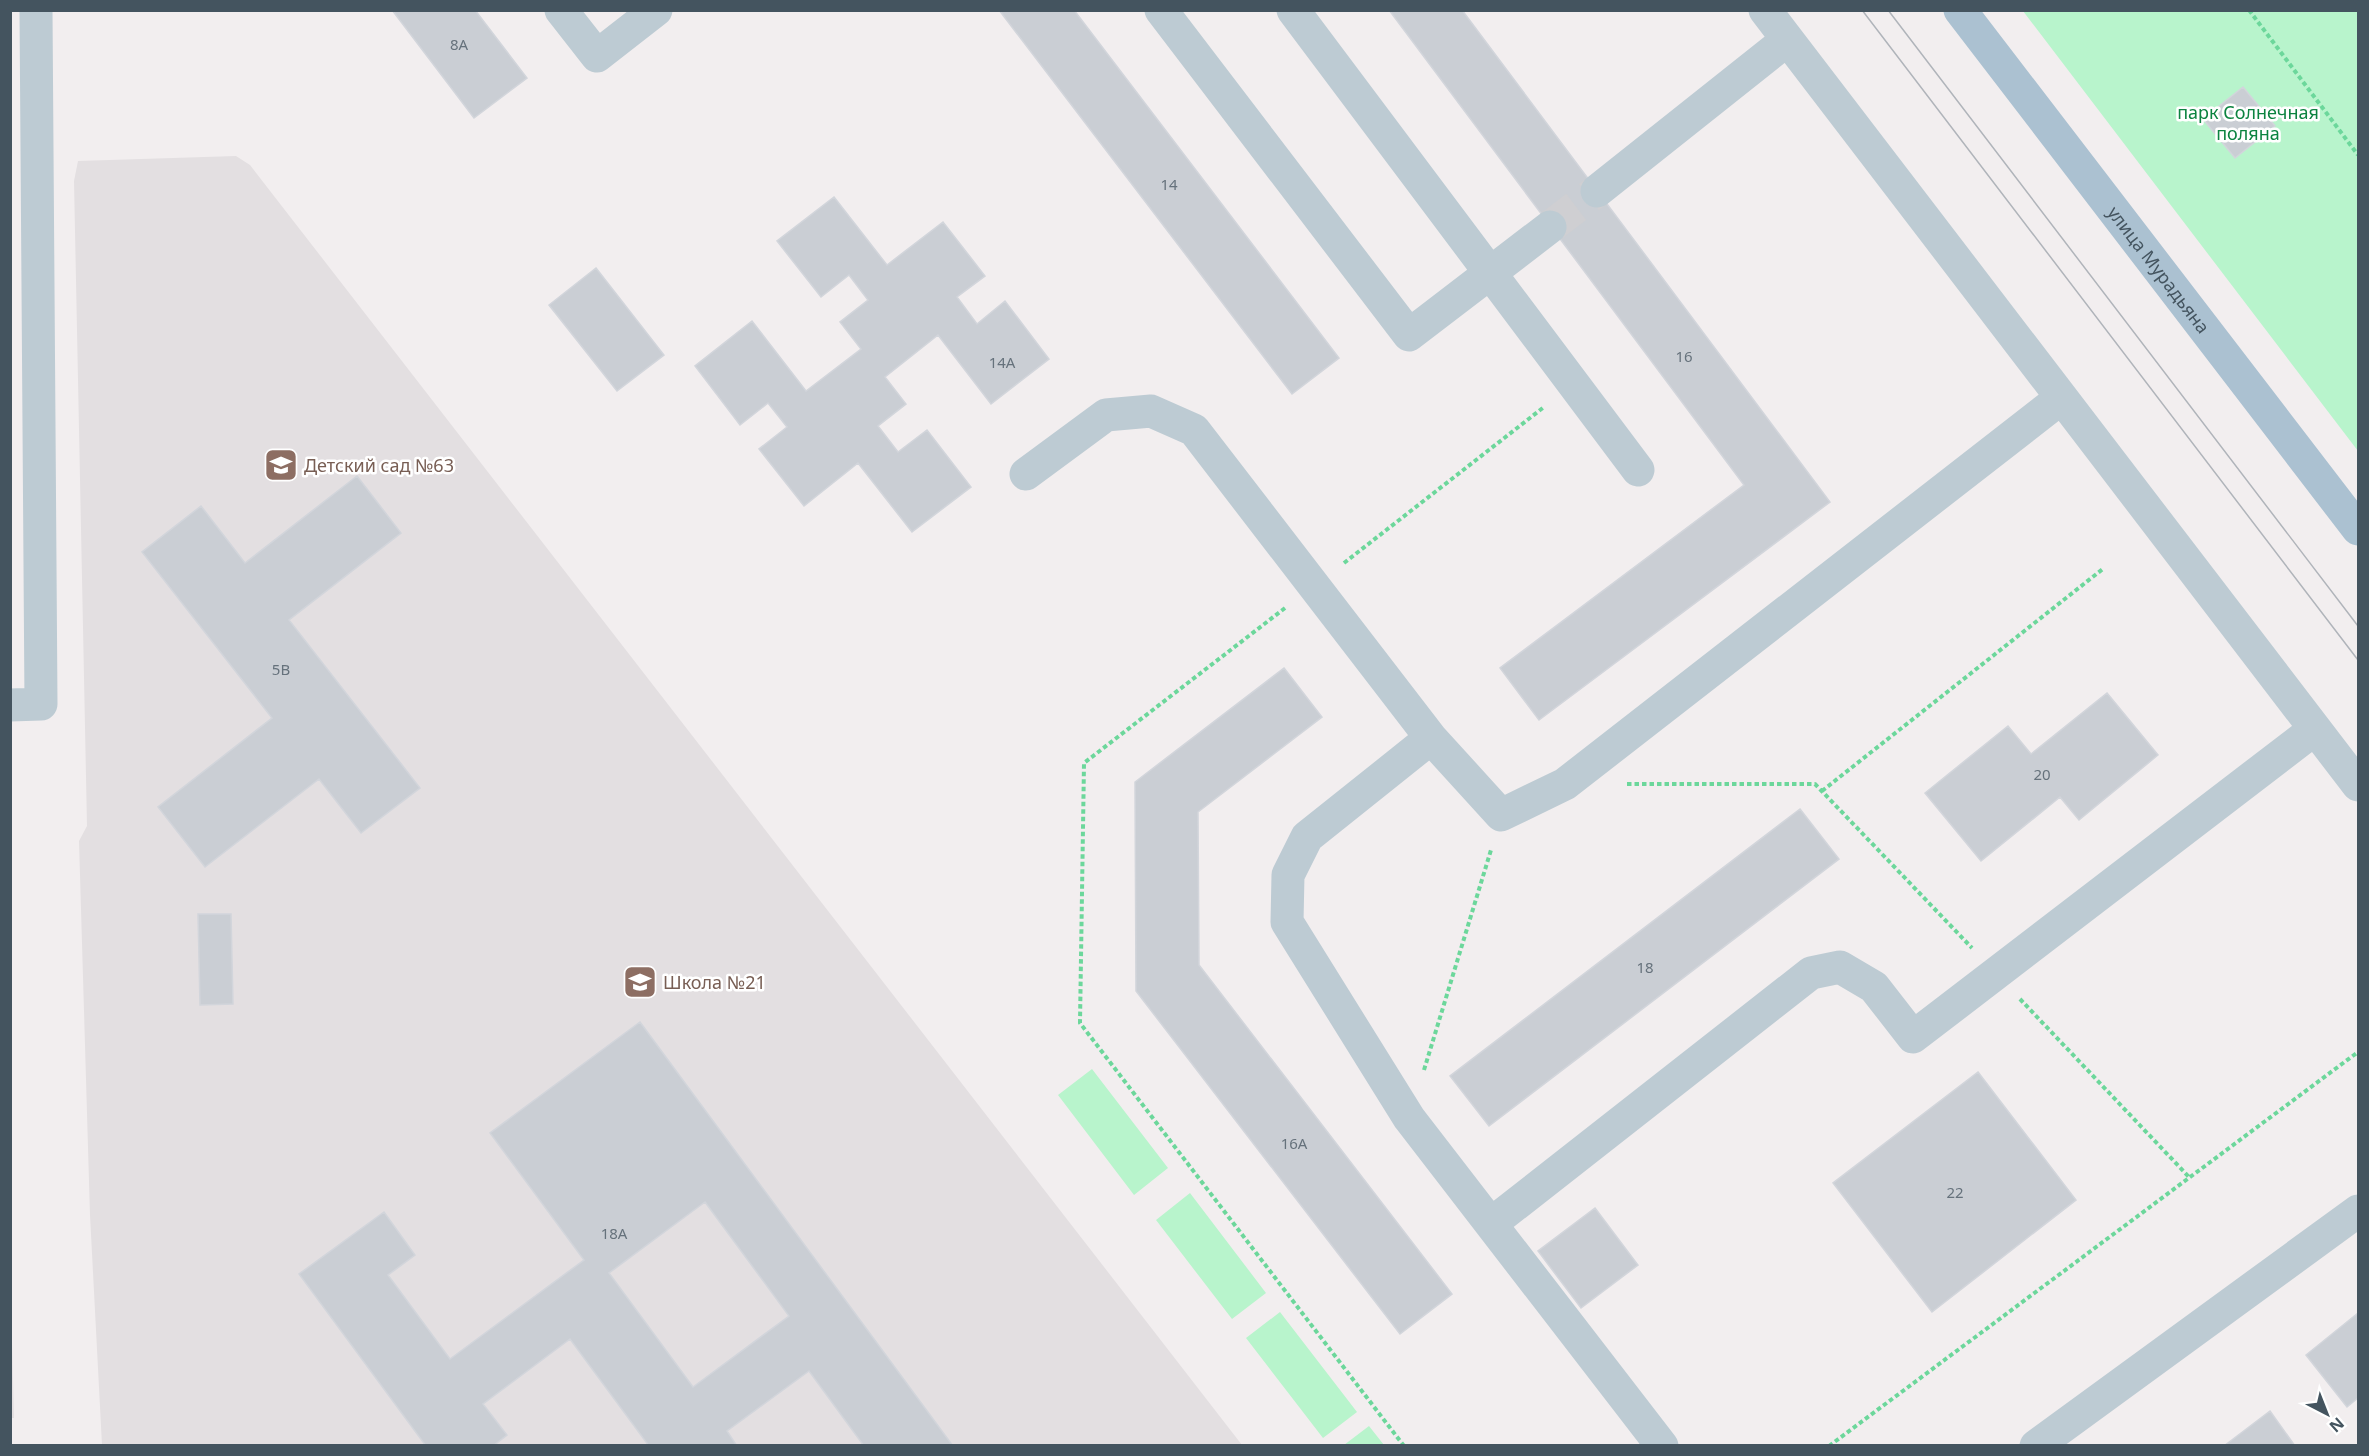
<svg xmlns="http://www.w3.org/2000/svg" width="2369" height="1456" viewBox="0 0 2369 1456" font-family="'Noto Sans',sans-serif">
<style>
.education{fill:#e3dfe1}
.green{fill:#b8f4cc}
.building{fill:#caced4;stroke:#d2d5db;stroke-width:1.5;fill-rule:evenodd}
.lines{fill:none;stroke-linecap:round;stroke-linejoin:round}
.minor-tunnel{stroke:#cfcfd2;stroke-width:33;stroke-dasharray:33 16;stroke-linecap:butt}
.path{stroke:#6cd79b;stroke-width:4;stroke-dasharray:4.5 3;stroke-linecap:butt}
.minor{stroke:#bdcbd3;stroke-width:33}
.major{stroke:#abc1d1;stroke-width:33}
.tram{stroke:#b0b4ba;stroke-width:1.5}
.labels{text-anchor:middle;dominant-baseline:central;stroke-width:5;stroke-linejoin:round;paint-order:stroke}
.number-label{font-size:15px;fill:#66727c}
.park-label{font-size:18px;fill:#0c8340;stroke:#fff}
.street-label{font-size:18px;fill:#44545f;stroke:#fff}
.education-label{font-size:18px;fill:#785e54;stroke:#fff;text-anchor:start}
</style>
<rect width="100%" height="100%" fill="#f2eeef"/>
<!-- education -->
<path class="education" d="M236,156L250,165L1242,1445H102L90,1215L79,841L87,826L74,181L78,161Z
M11,1303L14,1418H10Z"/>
<!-- green -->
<path class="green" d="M2023,11H2358V451Z
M1092,1069L1168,1168L1134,1195L1058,1095Z
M1190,1193L1266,1293L1232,1319L1156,1220Z
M1280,1312L1357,1412L1323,1438L1246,1338Z
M1369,1426L1384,1445H1344Z"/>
<!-- building -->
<path class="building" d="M392,10H475L527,78L474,118Z
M999,10H1074L1339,358L1292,394Z
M1389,10H1462L1830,502L1539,720L1500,668L1744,485Z
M2243,87L2275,126L2235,158L2203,119Z
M834,197L887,265L943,222L985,276L957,297L977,324L1005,301L1049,359L991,404L938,335L885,377L906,404L878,426L898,452L927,430L971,487L912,532L858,463L804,506L759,449L787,427L768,403L740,425L695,366L752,321L806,391L861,349L840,322L868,300L849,275L821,297L777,241Z
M596,268L664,355L617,391L549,305Z
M357,476L401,533L289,620L420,788L361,833L319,779L205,867L158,807L272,718L142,552L201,506L245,563Z
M1284,668L1322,717L1198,812L1199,965L1452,1294L1400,1334L1136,991L1135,782Z
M2107,693L2158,755L2079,820L2060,797L1981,861L1925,793L2008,726L2031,754Z
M1800,809L1839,859L1489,1126L1450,1076Z
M198,914H231L233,1004L200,1005Z
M640,1022L953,1446H864L809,1371L727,1431L737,1446H649L570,1339L483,1404L507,1435L493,1446H426L299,1274L384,1212L415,1255L388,1275L450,1359L584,1260L490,1133ZM705,1202L789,1316L693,1387L609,1273Z
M1978,1072L2076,1200L1932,1312L1833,1183Z
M1595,1208L1638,1265L1581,1308L1538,1251Z
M2358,1313V1398L2347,1407L2306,1355Z
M2270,1411L2295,1446H2224Z"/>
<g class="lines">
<!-- minor-tunnel -->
<path class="minor-tunnel" d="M1550,227L1597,191"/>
<!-- path -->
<path class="path" d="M2249,10L2358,155
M1344,563L1544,407
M1285,608L1084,763L1080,1023L1404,1446
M1627,784H1815L1972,948
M1822,791L2104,568
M2020,999L2189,1177
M1424,1070L1491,850
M1829,1446L2358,1052"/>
<!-- minor -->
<path class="minor" d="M561,10L597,56L656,10
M1161,10L1409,335L1550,227
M1293,10L1638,470
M1765,10L2358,785
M1597,191L1787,40
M1026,474L1106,415L1151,411L1194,430L1431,738
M10,705L41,704L36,10
M1492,1223L1811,973L1840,967L1874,987L1913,1037L2315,729
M1662,1446L1409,1118L1287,922L1288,875L1307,837L1431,738L1501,815L1565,784L2060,399
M2036,1446L2358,1211"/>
<!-- major -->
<path class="major" id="s1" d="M1960,10L2358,529"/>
<!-- tram -->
<path class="tram" d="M1862,10L2358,660
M1888,10L2358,626"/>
</g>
<!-- icons -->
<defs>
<g id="school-square" transform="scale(1.725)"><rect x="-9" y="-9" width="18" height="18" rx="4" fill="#8d6e63" stroke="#fff"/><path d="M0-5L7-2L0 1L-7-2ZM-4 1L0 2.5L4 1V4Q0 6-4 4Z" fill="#fff"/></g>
</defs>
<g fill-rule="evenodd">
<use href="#school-square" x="281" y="465"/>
<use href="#school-square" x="640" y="982"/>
</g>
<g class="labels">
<!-- number labels -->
<g class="number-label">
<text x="459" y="44">8А</text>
<text x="1169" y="184">14</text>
<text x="1684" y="356">16</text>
<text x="1002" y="362">14А</text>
<text x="281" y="669">5В</text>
<text x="2042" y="774">20</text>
<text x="1645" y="967">18</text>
<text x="1294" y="1143">16А</text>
<text x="1955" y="1192">22</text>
<text x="614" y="1233">18А</text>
</g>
<!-- park labels -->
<g class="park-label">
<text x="2248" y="112">парк Солнечная<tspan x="2248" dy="21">поляна</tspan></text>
</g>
<!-- street labels -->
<g class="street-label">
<text stroke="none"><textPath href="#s1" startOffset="327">улица Мурадьяна</textPath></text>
</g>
<!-- education labels -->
<g class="education-label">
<text x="304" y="465">Детский сад №63</text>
<text x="663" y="982">Школа №21</text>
</g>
</g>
<!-- border -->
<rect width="2369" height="1456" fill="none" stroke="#44545f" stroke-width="24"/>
<!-- north arrow -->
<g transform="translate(2327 1414) rotate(138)" stroke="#ffffff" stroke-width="4.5" paint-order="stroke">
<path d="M0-4.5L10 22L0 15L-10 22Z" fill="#44545f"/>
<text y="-9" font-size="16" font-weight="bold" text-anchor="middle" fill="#44545f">N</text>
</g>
</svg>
